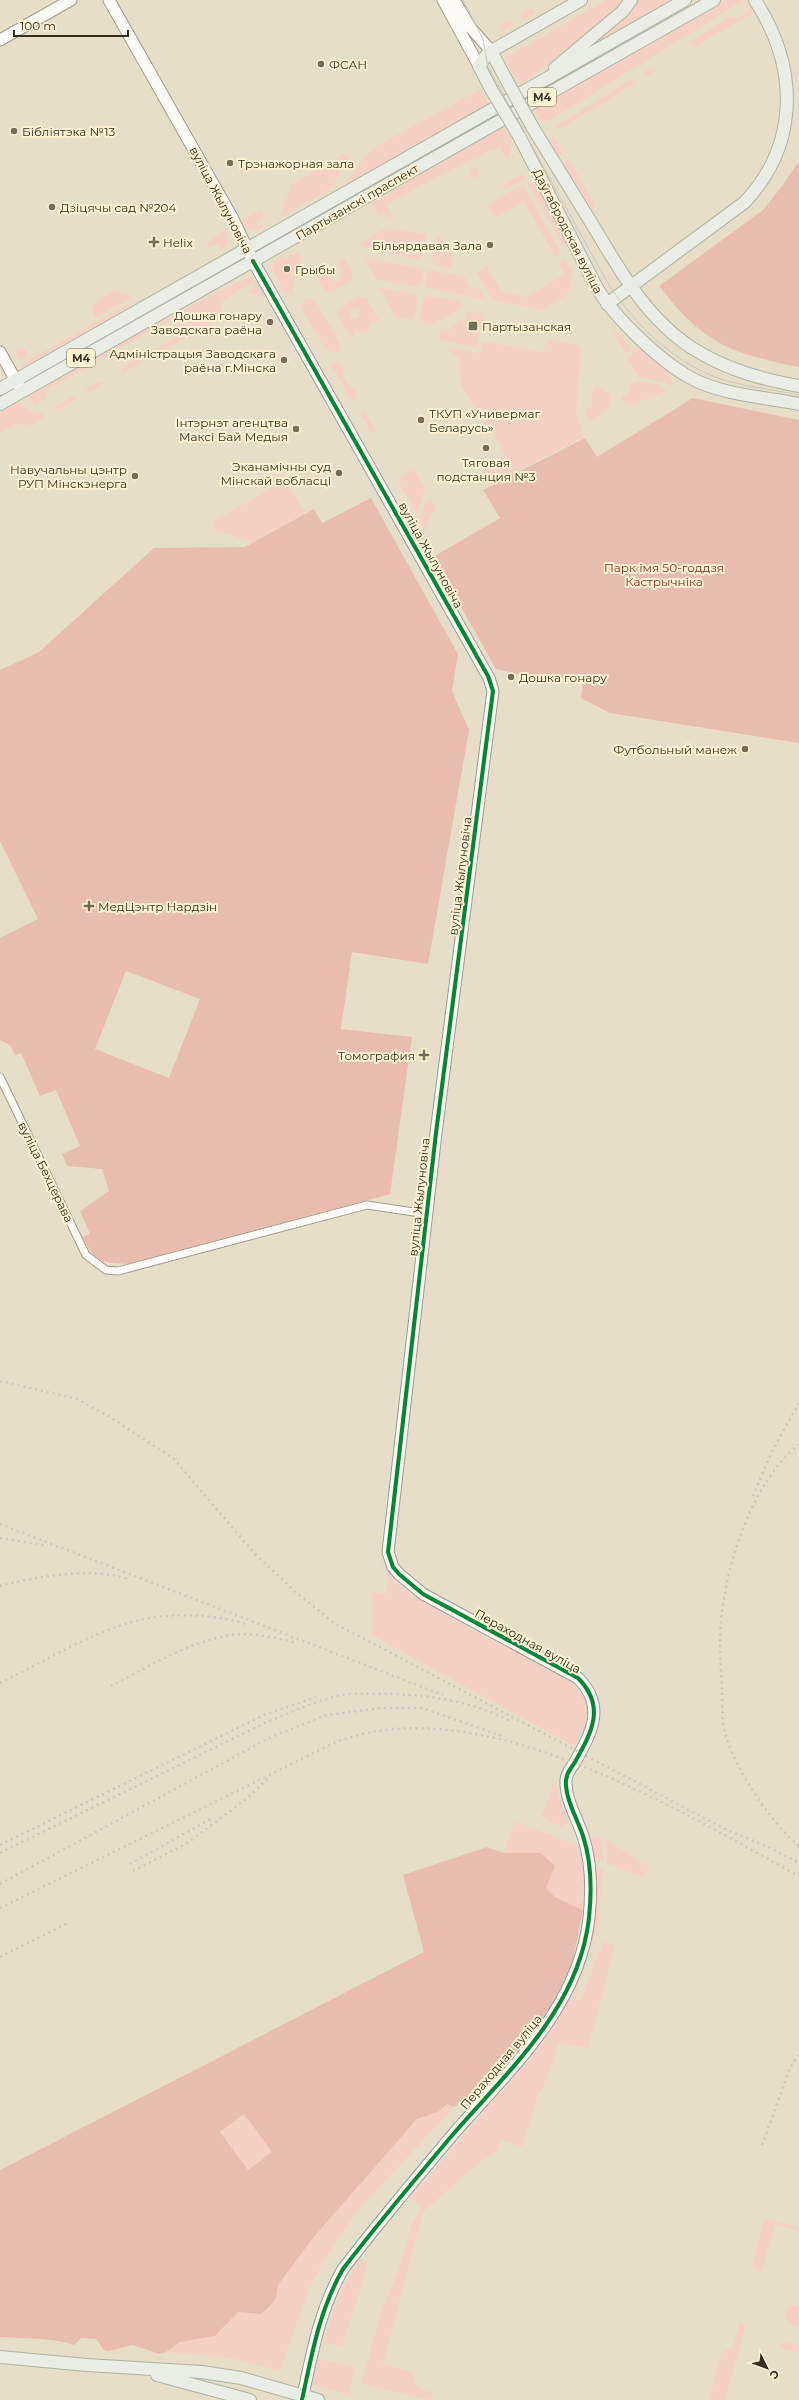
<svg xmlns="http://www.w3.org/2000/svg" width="799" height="2400" viewBox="0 0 799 2400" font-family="Montserrat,sans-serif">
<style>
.green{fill:#f4d1c4;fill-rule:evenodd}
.forest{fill:#e8bdaf;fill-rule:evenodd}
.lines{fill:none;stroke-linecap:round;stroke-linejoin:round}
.street-casing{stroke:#a19a8a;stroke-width:9}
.secondary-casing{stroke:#a19a8a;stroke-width:13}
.primary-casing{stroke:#aeb3a0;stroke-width:14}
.street{stroke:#fbfaf7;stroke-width:7}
.secondary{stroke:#fbfaf7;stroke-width:11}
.primary{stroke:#eaede6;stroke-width:12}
.tram{stroke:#cac7c1;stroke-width:1}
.rail{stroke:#cac7c1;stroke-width:2.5;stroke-dasharray:2 4;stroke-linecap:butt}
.primary-bridge-casing{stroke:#aeb3a0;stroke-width:14;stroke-linecap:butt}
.primary-bridge{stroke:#eaede6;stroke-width:12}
.cycleway-casing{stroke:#fef1d1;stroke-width:6}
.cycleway{stroke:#00873e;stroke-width:4}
.poi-dot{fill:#736c5b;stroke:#fef1d1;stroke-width:1.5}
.labels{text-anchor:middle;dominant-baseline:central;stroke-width:4;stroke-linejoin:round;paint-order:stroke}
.shield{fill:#fef1d1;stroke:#716955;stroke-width:1}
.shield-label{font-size:11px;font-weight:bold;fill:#352f20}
.poi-label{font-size:12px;fill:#352f20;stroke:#fef1d1;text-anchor:start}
.street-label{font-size:12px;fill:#352f20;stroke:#fef1d1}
.park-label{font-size:12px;fill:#812e28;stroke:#fef1d1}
</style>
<rect width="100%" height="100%" fill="#e7dec9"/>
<!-- green -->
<path class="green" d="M606,0H627L620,8L519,86L505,58Z
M637,0H671L592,45L630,13Z
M725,0H744L550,120L538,121L540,118L532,110Z
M745,0H753L758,10L694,47L691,45V41L731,16L737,19L751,11Z
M532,8L535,13L524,19L521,14Z
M510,20L513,25L502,31L499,26Z
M651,67L657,70L644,78L646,70Z
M630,80L636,83L560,129L555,127Z
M481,89L489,104L346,185L362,160L375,147Z
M504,127L512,140L509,158L505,156L500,147C461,162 423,185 386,205L394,220L392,221L389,215L386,217L384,214L380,217L371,203Z
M551,135C556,138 563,149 562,155L559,156L553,147Z
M346,153L349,158L331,188L280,218L291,185Z
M567,160L570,161L596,206L592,209L563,163Z
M469 173a5 5 0 1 1 10 0a5 5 0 1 1-10 0Z
M521,175H525V179L505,189L503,185Z
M535,180L566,243L563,245L527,183Z
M523,185L561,253L555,257L524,201L495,218L487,204Z
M261,210L265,216L255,222L258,227L270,222L258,229H245L240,221Z
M386,228L426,234L422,258H419V260L361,246L360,243Z
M227,229C229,238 229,244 222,250L217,243L205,249L209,241Z
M440,236L453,257L451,268L433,264L434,261L431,260L434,240Z
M295,247L283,255L285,259L298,252L301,256L292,290L295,299L288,289L285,291L291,305L272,268L276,259Z
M345,257L353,276L351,281L333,291L325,292L315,274L325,269L331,281H339L341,271L339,261Z
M364,258L423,269L420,287L376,280Z
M565,259L573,272L568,294L542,310L493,300L476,272L487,266L502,292L526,297L565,274L559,262Z
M428,270L465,277L472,290L479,287L486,299L425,288Z
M248,277L254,278L266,297L246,292L255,288L252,283L223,300L218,319L188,336L179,333L171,319L45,391L46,399L35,405L27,396L145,329Z
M380,288L416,294L415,297H418L415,316L412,319L396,317Z
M114,290L133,297L96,318L92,311L95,302Z
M427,296L462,301L461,308L431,325L419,320L424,298H426Z
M358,297L366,298L380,322L370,321L368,333L355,331L352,340L337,313L342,306ZM351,308L360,310L358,319L349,317Z
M304,298L315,300L341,345L340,354L326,350L302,310Z
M131,302L130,306L24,367L22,364Z
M467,311L484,314L477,347L442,341L438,335L444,329L450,330L451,325H457L458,320L464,321Z
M613,332L619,333L631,349L628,353L625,352Z
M178,336L185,338L157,354L151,351Z
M550,340L578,345L581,348L576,412L584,437L490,485L482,468L505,455L490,427L482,420L461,385L460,360L447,348L480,353L482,341L543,352L546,342Z
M638,346C652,356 675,369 671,387L667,383L639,377L628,359Z
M16.5 354a5.5 5.5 0 1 1 11 0a5.5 5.5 0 1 1-11 0Z
M144,355L143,362L125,372L122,371V368Z
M333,362L341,364L345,371L342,374L350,389L354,387L358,395L355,396L357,399L353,402L331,365Z
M99,381L105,383L90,392L84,389Z
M638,381L660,385L666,391L629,406L621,400L622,396L628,394L630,385Z
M596,385L610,394L609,410L590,421L587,418L586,410L592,406V392Z
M76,394L75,401L57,410L52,408Z
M17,402C28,407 30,416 44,412L43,418L32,425L16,424L0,433V412Z
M364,411L376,431L371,434L360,414Z
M414,469L425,488L417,514L397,479Z
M286,480L305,514L252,543L215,529L213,526L214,521Z
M431,499L436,508L431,515L425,532L420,522L425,503Z
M381,1561L388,1567L397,1583L411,1594L498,1644L507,1645C528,1656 592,1685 589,1713C588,1725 580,1736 574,1746L372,1635V1592L386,1594L389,1579Z
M555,1782L559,1796L570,1818L569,1823L561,1827L541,1816Z
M515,1821L578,1846L584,1869L583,1910L555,1897L504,1853Z
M594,1837L602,1838L603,1862C592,1856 593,1851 591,1840Z
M606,1839L650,1868L643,1877L607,1864Z
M598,1868L603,1870L598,1924L574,2000H581L603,1942L615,1946L588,2048L559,2043L543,2088L539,2092L522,2147L501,2140L497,2151L476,2165L423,2212L383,2364L414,2373C414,2387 420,2390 432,2392L431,2400L361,2384L382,2309L399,2269L413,2221L422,2207L411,2198L537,2049L568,1999L579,1971L594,1872Z
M446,2104L454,2107L361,2207L352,2219L324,2261L308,2291L281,2368L276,2370L232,2358L166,2352L180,2342L209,2338L222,2331L233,2316L238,2312L261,2314L270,2306L276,2298L278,2285L313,2238L417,2119L438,2112Z
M244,2114L272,2152L248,2170L220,2132Z
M769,2219L799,2228V2231L775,2224L762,2271L753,2268L752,2265L764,2220Z
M361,2258L369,2262L342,2346L324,2343C332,2313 342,2283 361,2258Z
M790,2304L799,2306V2327L788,2323L785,2312Z
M739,2324L746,2325L725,2400H709L722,2351L733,2348Z
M785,2342L799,2345V2353L779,2347Z
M318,2359L355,2367L349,2395L312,2384Z"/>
<!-- forest -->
<path class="forest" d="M799,161V367C729,353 703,343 659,286L763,210L782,186Z
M693,398L799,420V743L610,713L581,698L583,681L522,675L496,669L433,557L500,518L483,490L585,438L597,457Z
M371,498L458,654L452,691L469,730L428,964L352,952L341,1029L412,1037L390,1194L128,1264C102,1263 95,1262 83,1237L90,1234L80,1211L109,1191L102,1169L67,1166L62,1154L80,1146L56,1090L40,1096L21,1053L15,1055L11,1046L0,1040V938L38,919L0,841V670L39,652L154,548L245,547L314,509L322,523ZM126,971L200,999L169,1078L95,1049Z
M487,1847L504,1853H541L555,1866L546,1888L555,1897L583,1910L572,1965L552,2004L523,2044L489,2082L454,2107L447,2104L438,2112L417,2119L313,2238L278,2285L276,2298L270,2306L261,2314L238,2312L215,2336L180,2342L166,2352L159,2354L133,2345L109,2351L104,2350L96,2339L82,2338L74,2345C51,2337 25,2339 0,2337V2170L424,1952L403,1875ZM244,2114L272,2152L248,2170L220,2132Z"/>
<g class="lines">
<!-- street casing -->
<g class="street-casing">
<path id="street" d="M0,1077L86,1255L106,1270L118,1271L367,1205L427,1214"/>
</g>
<!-- secondary casing -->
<g class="secondary-casing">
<path id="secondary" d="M109,0L233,219L253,261L489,678L493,691L436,1133L388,1552L393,1567L399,1574L423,1594L578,1678C606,1706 592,1732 575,1762C571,1769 567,1771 566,1780C565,1799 577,1818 583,1836C592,1863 592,1890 589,1918C579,2007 511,2068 455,2132C417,2177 379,2222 343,2269C319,2311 312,2354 302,2400
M443,0L479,66
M454,0L470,27L491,51
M0,40L71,0
M0,352L20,388"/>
</g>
<!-- primary casing -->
<g class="primary-casing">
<path id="primary" d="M491,51L507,81
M555,68L623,11L631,0
M491,89L479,66L488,53L581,0
M533,128C553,160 572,192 592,224C619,269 646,318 692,348C725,369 760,379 799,386
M519,136L597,288C615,318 659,360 689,377C721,395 764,397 799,404
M607,304L745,202C799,144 799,68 755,0
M0,389L685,0
M0,404L714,0
M0,2357L87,2365L202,2372L241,2378L318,2400
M157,2375L250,2400"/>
</g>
<!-- street -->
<use href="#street" class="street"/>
<!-- secondary -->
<use href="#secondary" class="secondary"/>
<!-- primary -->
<use href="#primary" class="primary"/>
<!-- tram -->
<path class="tram" d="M463,0L483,39L488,67L610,287C638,327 678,367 727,381C750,387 775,390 799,395"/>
<!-- rail -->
<path class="rail" d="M0,1381L77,1399L110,1417L174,1459L256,1555L298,1594L334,1623L727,1830L768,1847L799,1863
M799,1444C752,1483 727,1561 721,1620C719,1643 721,1667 722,1690C723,1703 721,1720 725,1733C735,1769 770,1822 799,1846
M753,1496L772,1451L799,1403
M0,1524L443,1695
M0,1538L48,1546
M0,1586C40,1576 89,1567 129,1579
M0,1683C47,1661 94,1629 145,1619C178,1612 215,1615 247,1624
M111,1686C147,1667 189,1642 230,1635C251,1632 277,1638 297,1643
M0,1845L264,1715L316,1697
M0,1853L267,1722C292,1712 316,1701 341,1695C351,1693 362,1694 372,1694C418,1693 468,1699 510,1721
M130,1864L214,1817
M133,1871L186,1844L245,1800L271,1776
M0,1884L269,1738L326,1715L383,1708H422L505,1737
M0,1908L336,1742C479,1687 676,1809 799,1876
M0,1957L68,1923
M762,2145L790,2068L799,2054"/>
<!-- primary-bridge casing -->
<g class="primary-bridge-casing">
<path id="primary-bridge" d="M507,81L533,128
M491,89L519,136"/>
</g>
<!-- primary-bridge -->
<use href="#primary-bridge" class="primary-bridge"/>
<!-- cycleway casing -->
<g class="cycleway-casing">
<path id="cycleway" d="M253,261L488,676L493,691L436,1133L388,1552L393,1567L399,1574L423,1594L578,1678C606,1706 592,1732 575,1762C571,1769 567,1771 566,1780C565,1799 577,1818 583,1836C592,1863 592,1890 589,1918C579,2007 511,2068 455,2132C417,2177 379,2222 343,2269C319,2311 312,2354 302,2400"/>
</g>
<!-- cycleway -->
<use href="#cycleway" class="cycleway"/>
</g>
<!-- markers -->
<g class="poi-dot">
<circle cx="321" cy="64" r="4"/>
<circle cx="14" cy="131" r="4"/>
<circle cx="230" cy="163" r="4"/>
<circle cx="52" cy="207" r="4"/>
<path d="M152 236h4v4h4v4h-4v4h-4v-4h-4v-4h4z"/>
<circle cx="490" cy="245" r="4"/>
<circle cx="287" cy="269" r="4"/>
<circle cx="270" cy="322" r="4"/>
<rect x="468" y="321" width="10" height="10" rx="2"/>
<circle cx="284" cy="360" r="4"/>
<circle cx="421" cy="420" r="4"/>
<circle cx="296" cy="429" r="4"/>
<circle cx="486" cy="448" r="4"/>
<circle cx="339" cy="473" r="4"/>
<circle cx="135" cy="476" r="4"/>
<circle cx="511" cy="677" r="4"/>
<circle cx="745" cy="749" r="4"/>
<path d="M87 900h4v4h4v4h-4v4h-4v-4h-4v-4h4z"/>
<path d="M422 1049h4v4h4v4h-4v4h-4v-4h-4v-4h4z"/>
</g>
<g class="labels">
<!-- shield labels -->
<g class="shield">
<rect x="528" y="88" width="28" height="18" rx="3"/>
<rect x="67" y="349" width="28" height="18" rx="3"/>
</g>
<g class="shield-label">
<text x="542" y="97">М4</text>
<text x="81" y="358">М4</text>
</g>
<!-- poi labels -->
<g class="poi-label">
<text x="329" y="64">ФСАН</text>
<text x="22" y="131">Бібліятэка №13</text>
<text x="238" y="163">Трэнажорная зала</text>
<text x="60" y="207">Дзіцячы сад №204</text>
<text x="163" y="242">Helix</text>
<text x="482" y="245" text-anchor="end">Більярдавая Зала</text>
<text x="295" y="269">Грыбы</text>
<text x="262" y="315" text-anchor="end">Дошка гонару<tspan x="262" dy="14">Заводскага раёна</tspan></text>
<text x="482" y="326">Партызанская</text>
<text x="276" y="353" text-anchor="end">Адміністрацыя Заводскага<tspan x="276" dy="14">раёна г.Мінска</tspan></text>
<text x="429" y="413">ТКУП «Универмаг<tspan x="429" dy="14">Беларусь»</tspan></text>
<text x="288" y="422" text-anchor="end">Інтэрнэт агенцтва<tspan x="288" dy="14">Максі Бай Медыя</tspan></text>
<text x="486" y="462" text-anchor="middle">Тяговая<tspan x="486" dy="14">подстанция №3</tspan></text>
<text x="331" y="466" text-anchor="end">Эканамічны суд<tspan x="331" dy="14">Мінскай вобласці</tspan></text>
<text x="127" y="469" text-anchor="end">Навучальны цэнтр<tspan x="127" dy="14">РУП Мінскэнерга</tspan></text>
<text x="519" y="677">Дошка гонару</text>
<text x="737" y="749" text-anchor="end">Футбольный манеж</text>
<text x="98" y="906">МедЦэнтр Нардзін</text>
<text x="415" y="1055" text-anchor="end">Томография</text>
</g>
<!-- street labels -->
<g class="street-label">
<text transform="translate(221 200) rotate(62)">вуліца Жылуновіча</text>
<text transform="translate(357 202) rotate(-30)">Партызанскі праспект</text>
<text transform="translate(568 231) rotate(63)">Даўгабродская вуліца</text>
<text transform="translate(431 555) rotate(61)">вуліца Жылуновіча</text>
<text transform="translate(460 876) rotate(-83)">вуліца Жылуновіча</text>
<text transform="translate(46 1172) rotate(64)">вуліца Бехцерава</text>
<text transform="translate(419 1197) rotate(-84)">вуліца Жылуновіча</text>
<text transform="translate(528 1641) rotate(29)">Пераходная вуліца</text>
<text transform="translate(501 2062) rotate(-50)">Пераходная вуліца</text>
</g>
<!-- park labels -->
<g class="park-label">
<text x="664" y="567">Парк імя 50-годдзя<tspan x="664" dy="14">Кастрычніка</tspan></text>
</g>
</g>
<!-- north arrow -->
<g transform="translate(767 2368) rotate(132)" stroke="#fef1d1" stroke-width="3" paint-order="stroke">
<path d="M0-3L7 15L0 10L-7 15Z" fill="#352f20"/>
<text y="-6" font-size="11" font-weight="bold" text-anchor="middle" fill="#352f20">С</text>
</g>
<!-- scale -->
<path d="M14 30v6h114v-6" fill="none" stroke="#352f20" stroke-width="2"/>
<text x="20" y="30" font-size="12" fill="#352f20" stroke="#fef1d1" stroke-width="3" paint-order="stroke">100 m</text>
</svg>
